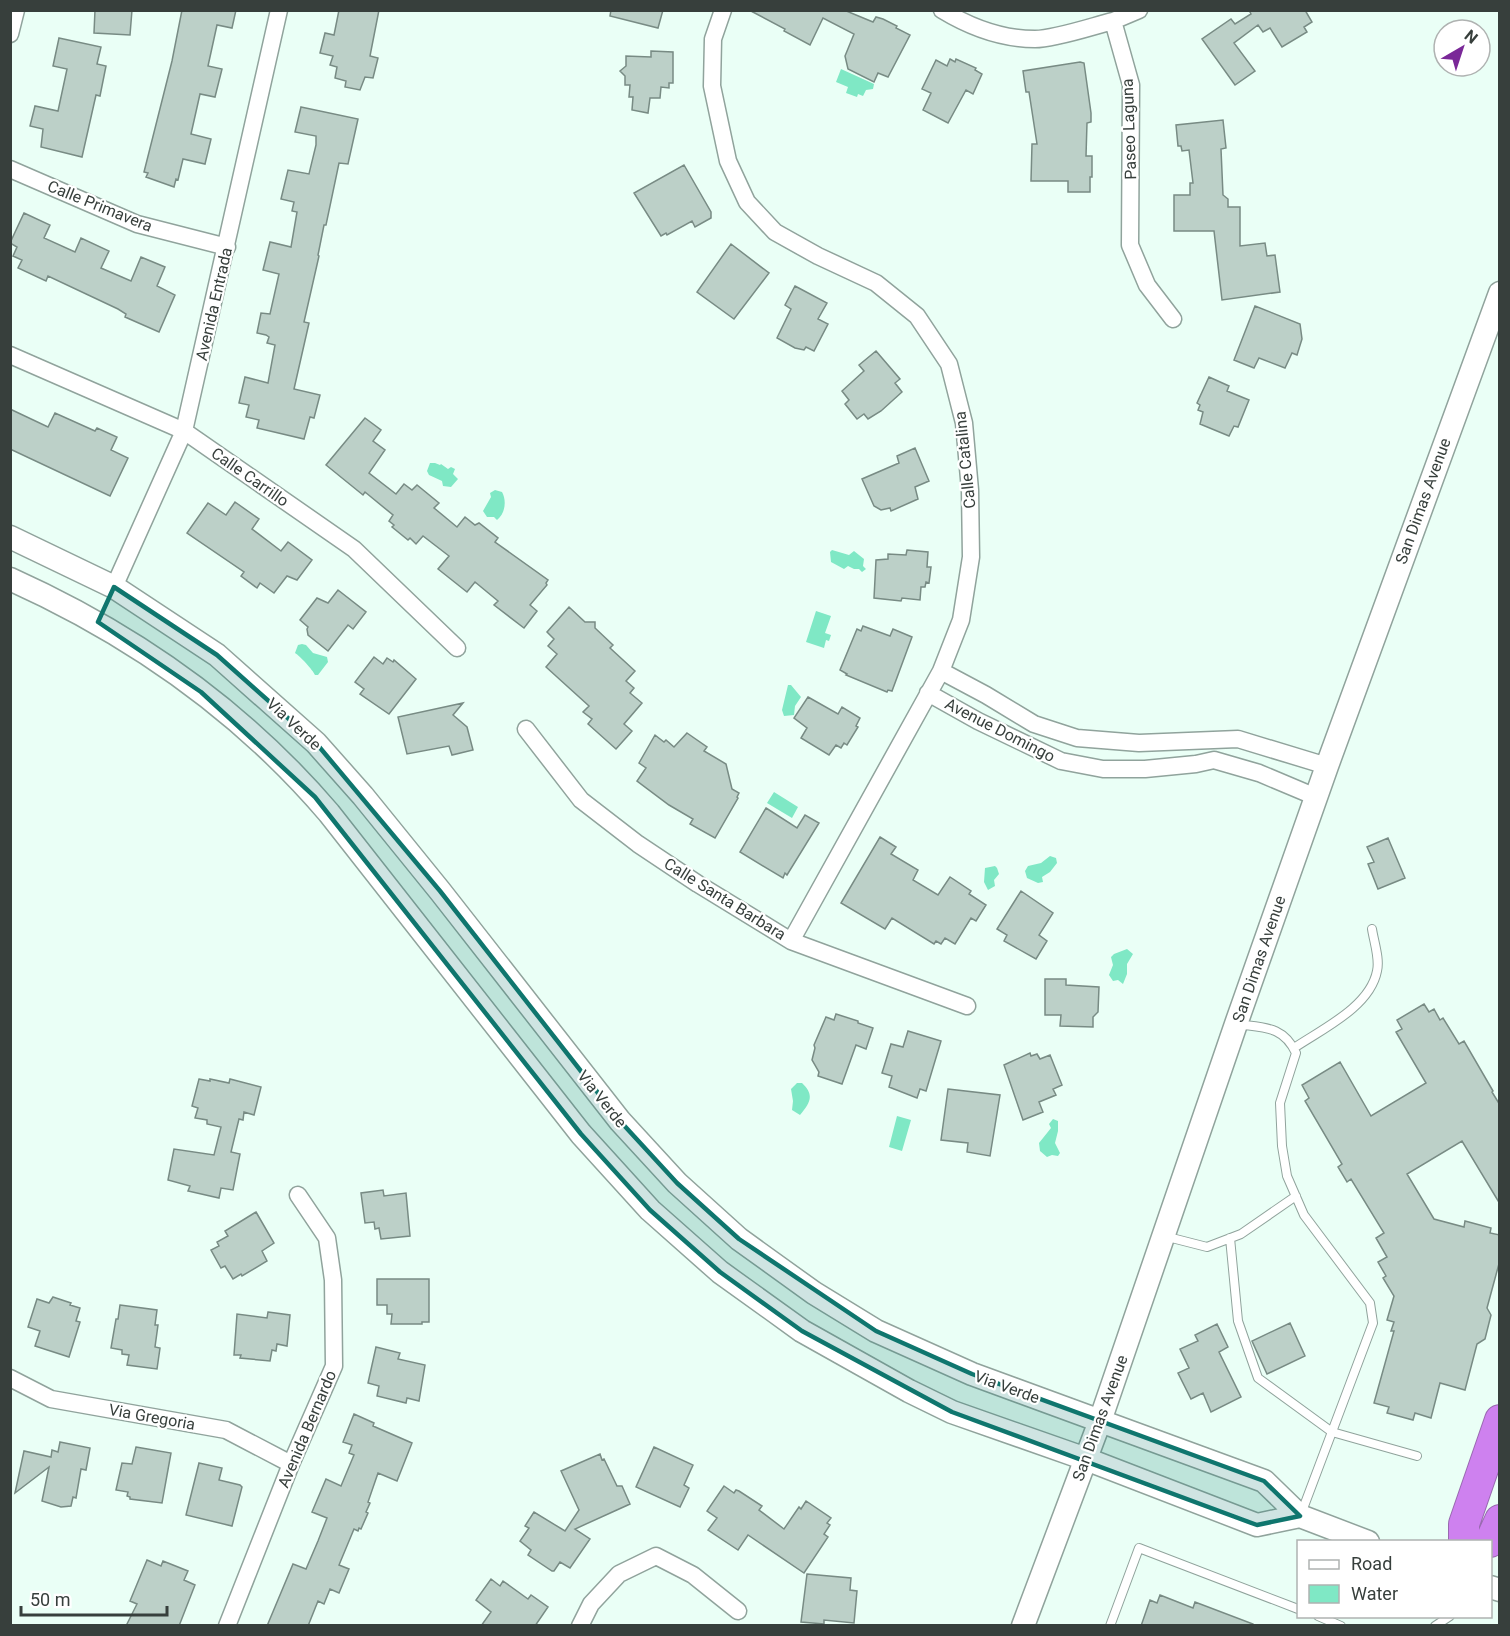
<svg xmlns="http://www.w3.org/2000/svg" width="1510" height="1636" viewBox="0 0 1510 1636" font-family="Roboto,sans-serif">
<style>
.water{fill:#7fe8c5}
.building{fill:#bcd0c8;stroke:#788b84;stroke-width:1.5}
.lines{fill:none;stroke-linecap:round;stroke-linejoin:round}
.lane-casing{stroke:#90a39c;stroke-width:10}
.street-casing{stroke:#90a39c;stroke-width:19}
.secondary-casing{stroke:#90a39c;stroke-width:25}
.highway-casing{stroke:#996ab0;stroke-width:32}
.lane{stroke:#fff;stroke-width:8}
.street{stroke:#fff;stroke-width:16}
.secondary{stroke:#fff;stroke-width:22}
.highway{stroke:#ce81ef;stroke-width:30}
.marked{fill:#0f766e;fill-opacity:0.2;stroke:#0f766e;stroke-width:4.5;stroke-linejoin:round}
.labels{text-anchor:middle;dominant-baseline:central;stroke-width:4.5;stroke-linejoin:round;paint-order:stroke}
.street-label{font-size:16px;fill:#373f3c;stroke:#fff}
</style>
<rect width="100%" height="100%" fill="#eafff6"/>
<!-- water -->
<path class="water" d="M841,69L874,84L873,89L866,90L863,96L858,94L857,97L846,93L848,87L836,82Z
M430,463H435L440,465L441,464L448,469L451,467L455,469L453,474L458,479L451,487L443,486L442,481L429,475L427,471Z
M495,490L502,492C507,501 505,514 497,520L494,517H487L483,511L491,497L490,493Z
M832,550L849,555L854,551L864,559L863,566L866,569L862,572L859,569H854L848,566L844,569L831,562L830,552Z
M816,611L831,616L825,633L831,635L829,641L826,640L824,648L806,642Z
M302,644L306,645L313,653L327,657L328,662L318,675H315C313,670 300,656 295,653L298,645Z
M788,685H791L801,697L795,706L794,715L784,716L782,710Z
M774,792L798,807L792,818L767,803Z
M1050,856L1056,858L1057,863L1050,872L1042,877L1043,882L1038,883L1027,878L1025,871L1028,866L1041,863Z
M995,866L997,868L999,874L994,880L995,886L988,890L984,882L985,868Z
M1127,949L1133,954L1127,964V974L1123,984L1118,980L1113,981L1109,975L1113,965L1111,957L1114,954Z
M797,1083H802C815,1095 810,1103 800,1115L792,1110L793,1101L791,1089Z
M897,1116L911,1120L902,1151L889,1147Z
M1053,1119L1058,1121V1131L1055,1143L1060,1153L1058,1156L1052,1155L1047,1157L1040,1151L1039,1143L1051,1128L1049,1124Z"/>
<!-- building -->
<path class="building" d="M95,10H132L130,35L94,33Z
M182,10H236L232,28L217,25L208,66L222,69L215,97L200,94L191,134L211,139L205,164L183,159L178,180L176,179L174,187L146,177L148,173L144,172L172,61Z
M339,10H379L370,56L378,58L373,78L365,77L360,90L345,87L346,81L335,78L337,67L330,65L333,56L320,53L325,33L334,35Z
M611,10H663L658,28L610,16Z
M749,10H844L873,22L876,17L883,19L897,26L896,28L910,35L888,77L878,73L874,82L848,69L845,56L854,34L823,18L810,45L784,31L785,29Z
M1249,10H1305L1312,22L1304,27L1307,32L1282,47L1270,28L1263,32L1258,25L1234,43L1255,71L1235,85L1202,39L1231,19L1235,24L1251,14Z
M59,38L101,47L97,64L106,66L100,96L96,95L82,157L41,147L43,129L30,126L35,106L58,111L67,69L53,66Z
M651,51L673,52V83H669V88L661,87L660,98H650L648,113L632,110L633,97H629L630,85H625V76L620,71L626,66V56L651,57Z
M950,59L955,62L956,59L976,68L975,70L982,74L973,94L966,90L948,123L923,110L931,93L922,89L936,60L947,66Z
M1080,62L1084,63L1091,113V122L1087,123L1086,156H1092V177H1090V192H1068V181H1031L1032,144H1037L1029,92H1026L1023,71Z
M301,107L358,119L348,164L339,163L326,225H324L318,255L319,256L304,322L309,323L294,389L320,395L314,418L310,417L304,439L257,428L259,420L246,417L249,405L239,403L245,377L268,383L275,345L267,343L269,337L266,335L257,333L261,313L270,314L279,274L263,270L270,242L291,247L297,212L292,211L294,202L281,199L288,170L309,174L316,145V136L295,132Z
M1223,120L1226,148L1221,149L1223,195L1228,199V207H1240V246L1265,243L1267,256L1275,255L1280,292L1222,300L1214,231H1174V195H1190V183H1193L1189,150L1182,151L1181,146H1178L1176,125Z
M684,165L711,212V218L695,227L692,221L667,235L666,233L661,236L634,193Z
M24,213L50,225L44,238L75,252L81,238L109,251L101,268L131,281L141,257L165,267L157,286L175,295L159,332L125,317L126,314L118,309L48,276L46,281L18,268L22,260L13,256L17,247L10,243Z
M731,244L769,273L734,319L697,292Z
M795,286L827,303L818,319L828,324L814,351L806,347L804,350L795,348L777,338L791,309L785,305Z
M1255,306L1300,324L1302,339L1297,355L1292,353L1285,368L1259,358L1254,368L1234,360Z
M876,351L900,379L895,383L902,392L881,411L868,419L864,414L857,419L845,404L849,400L842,391L864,371L859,365Z
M1209,377L1229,386L1227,391L1249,400L1238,427L1234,426L1229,436L1200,424L1203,412L1198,410L1200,405L1197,403Z
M10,409L48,427L55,413L95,431L97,428L117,437L111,450L128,458L110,496L10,449Z
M365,418L381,430L373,441L385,450L369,473L396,494L404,484L412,490L417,485L439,503L434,508L457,527L465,517L475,525L479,523L498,538L495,542L548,580L546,583L547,585L530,605L537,611L524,628L494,605L498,601L475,582L467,592L438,569L449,556L423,536L416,544L410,538L408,540L392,527L394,525L389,521L393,515L365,492L363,495L326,465Z
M915,448L929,481L915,487L918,499L891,511L890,508L881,510L874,506L862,479L899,463L897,456Z
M235,502L259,519L252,529L281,551L288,542L312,560L297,580L287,576L274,593L260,583L257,588L241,576L244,572L187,533L208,503L226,515Z
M907,550L928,552L927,567H931L929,583L926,582L925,587H921L920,600L902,598L901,601L874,598L876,560L888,559V554L906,555Z
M338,590L366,612L353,629L348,625L328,651L308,635L307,629L308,627L300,620L317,598L328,603Z
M569,607L585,622H595V628L613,645L610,648L635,671L626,681L634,688L630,693L642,703L624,724L632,731L616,749L588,724L592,719L583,712L589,706L546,667L557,654L548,646L554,639L547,632Z
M863,626L890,636L893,629L912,637L892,691L888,690L887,692L846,675L847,674L840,670L857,629L861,631Z
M374,657L383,664L387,658L393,662L394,660L416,679L389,714L360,694L364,689L355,682Z
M808,697L838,714L842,707L860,718L856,726L858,727L847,745L844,743L841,748L836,745L829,755L801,738L807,728L794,718Z
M463,703L453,715L467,727L473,750L452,755L449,746L407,754L398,717Z
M687,733L707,747L704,751L726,764L732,789L739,793L737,797L738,798L715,838L690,824L693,819L669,805L637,781L646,768L639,763L655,735L664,742L666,740L674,747Z
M766,808L797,828L805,815L819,823L787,875L785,873L783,878L740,852Z
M880,837L896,847L891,854L918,870L913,880L938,895L950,877L971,891L969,894L986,905L976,921L971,918L955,944L945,938L941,944L936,941L934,944L892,918L885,929L841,903Z
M1388,838L1405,878L1378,889L1368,864L1374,862L1367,847Z
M1021,891L1053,913L1039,935L1047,941L1036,959L1004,941L1007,935L997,929Z
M1045,979H1066V985L1099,987L1098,1012L1093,1017V1027L1060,1026L1061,1015H1045Z
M1424,1004L1429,1012L1434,1009L1440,1020L1443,1018L1459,1044L1464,1041L1493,1091L1492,1092L1500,1105V1204L1462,1141L1407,1174L1434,1219L1464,1227L1465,1221L1491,1228L1490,1233L1500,1235V1260L1487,1308L1491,1315L1485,1339L1477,1344L1465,1390L1440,1383L1431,1418L1415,1413L1413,1420L1387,1413L1389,1407L1374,1403L1394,1331H1391L1394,1322L1387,1320L1394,1296L1383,1278L1386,1276L1378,1262L1387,1257L1376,1238L1384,1233L1351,1179L1347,1182L1338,1167L1342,1164L1305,1101L1309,1098L1302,1085L1340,1062L1371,1116L1426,1083L1396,1032L1402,1029L1397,1020Z
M836,1014L858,1021V1023L873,1028L866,1049L856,1045L842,1084L818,1076L819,1072L812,1060L815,1048L814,1045L826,1017L834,1020Z
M908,1031L941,1041L926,1091L920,1089L917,1098L889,1087L892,1076L882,1073L891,1044L903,1047Z
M1030,1053L1031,1056L1037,1054L1040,1059L1050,1055L1062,1085L1053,1089L1056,1095L1039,1102L1043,1112L1023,1120L1004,1065Z
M199,1079L210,1081V1079L229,1083L230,1079L261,1087L254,1115L244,1112L243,1120L239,1119L231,1152L240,1154L233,1190L221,1188L219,1198L188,1191L190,1186L168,1180L174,1149L214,1155L221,1127L207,1124V1120L195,1118L198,1108L192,1106Z
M948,1089L1000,1095L990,1156L967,1152L968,1143L941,1140Z
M383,1190L384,1196L406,1193L410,1236L381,1239L379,1228L375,1229L374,1222L365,1223L361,1193Z
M256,1212L274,1243L262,1251L267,1261L242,1276L241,1274L233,1279L225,1266L221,1268L211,1250L219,1246L217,1242L228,1236L225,1231Z
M377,1279H429V1322H422V1324H391L392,1314H387V1305H377Z
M53,1297L71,1303L70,1305L80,1308L76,1321L80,1322L69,1357L35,1346L40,1331L28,1327L37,1299L49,1303Z
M120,1305L157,1310L155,1325H158L155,1347L160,1348L157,1369L127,1365L129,1355L122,1354V1350L111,1348L116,1319H118Z
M268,1312L290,1315L287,1346L277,1344L276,1351L272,1350L270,1361L240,1358L241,1355H234L237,1314L267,1318Z
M1290,1323L1305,1356L1267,1374L1252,1341Z
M1217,1324L1228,1347L1219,1352L1241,1397L1211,1412L1203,1393L1191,1399L1178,1373L1189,1368L1180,1349L1198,1341L1195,1335Z
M376,1347L400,1353L398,1359L425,1365L419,1401L407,1398L406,1403L377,1396L379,1386L368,1383Z
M354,1414L374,1423L373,1426L412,1443L397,1481L378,1473L368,1502L370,1503L366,1512L368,1513L361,1529L359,1528L358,1531L354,1529L339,1565L349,1569L339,1593L330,1589L324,1604L318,1601L308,1626H267L293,1564L306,1569L318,1541L327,1518L312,1512L326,1479L341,1486L354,1455L349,1453L352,1445L343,1442Z
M60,1442L90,1448L86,1470L81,1469L76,1498L73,1497L71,1506L61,1507L42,1501L49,1467L15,1493L24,1451L51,1457L52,1450L58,1452Z
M136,1447L171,1453L162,1503L130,1499V1497L127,1496L128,1492L116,1490L122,1463L132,1464Z
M654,1447L693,1465L684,1485L689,1488L680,1507L636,1487Z
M600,1454L602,1460L604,1459L617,1486H622L630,1504L575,1529L590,1539L570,1568L560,1562L554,1571H552L528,1555L531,1550L520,1541L529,1528L525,1526L534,1512L565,1531L579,1510L561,1471Z
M199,1463L222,1468L219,1480L240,1485L242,1487L232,1526L186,1515Z
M724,1486L734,1493L736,1490L739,1491L762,1506L759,1510L784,1529L799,1507L801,1509L806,1501L831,1518L827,1523L830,1525L824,1534L828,1537L804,1573L748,1535L738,1550L708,1530L717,1518L707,1511Z
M147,1560L161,1566L163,1561L188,1571L184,1580L195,1585L179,1626H126L137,1604L130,1601Z
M807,1574L851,1578L850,1590L857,1591L854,1623L824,1620V1624L801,1622Z
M491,1579L500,1586L503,1581L528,1599L531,1595L548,1607L535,1626H481L491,1612L476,1600Z
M1160,1595L1193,1608L1195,1602L1253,1624V1626H1141L1150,1600L1157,1603Z"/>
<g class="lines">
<!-- lane casing -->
<g class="lane-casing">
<path id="lane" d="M1236,1024C1263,1028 1283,1025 1296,1053L1280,1103L1282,1146L1287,1176L1304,1215L1370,1303L1373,1323L1301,1514
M1294,1048C1322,1029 1370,1007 1377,971C1380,959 1374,942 1372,929
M1164,1236L1207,1247L1241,1234L1296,1196
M1230,1238L1238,1321L1258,1378L1332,1432L1417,1456
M1318,1616L1341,1626
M1110,1626L1139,1548L1298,1609
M1435,1626L1450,1616"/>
</g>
<!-- street casing -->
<g class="street-casing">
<path id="street" d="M723,10L713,39L712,86L728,161L747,202L775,232L818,256L876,283L917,316L949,364L964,423L970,490L971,557L961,620L941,671L791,941
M942,10C970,27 1002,39 1035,39C1055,39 1093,26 1113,21L1131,85L1130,245L1147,285L1173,319
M1113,21L1139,10
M10,34L16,10
M10,169L137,224L227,247
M10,355L184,431L354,549L457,648
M114,587L184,431L279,10
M941,671L986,695L1034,724L1077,738L1139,743L1238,739L1327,766
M928,693L978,721L1061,761L1103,769H1145L1196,764L1214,760L1259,773L1316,797
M526,729L581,800L638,844L698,884L791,941L967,1006
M10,1378L51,1399L226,1430L291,1464
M227,1626L291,1464L334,1366L333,1280L327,1238L298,1195
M580,1626L591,1604L619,1574L656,1556L693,1575L738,1611"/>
</g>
<!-- secondary casing -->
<g class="secondary-casing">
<path id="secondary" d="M10,537L114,587L217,655L316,743L363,796L440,891L620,1121L677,1183L739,1239L814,1293L876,1331L972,1374L1264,1481L1300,1516L1368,1542
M10,579C132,634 242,711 329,813L581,1134L650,1210L720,1272L802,1331L909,1391L952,1412L1086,1459L1257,1525L1300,1516
M1490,1587L1500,1590
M1023,1626L1100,1421L1236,1024L1327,766L1500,293"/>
</g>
<!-- highway casing -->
<g class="highway-casing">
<path id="highway" d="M1464,1542V1524L1500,1420
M1490,1542L1500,1520"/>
</g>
<!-- lane -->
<use href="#lane" class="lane"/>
<!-- street -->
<use href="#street" class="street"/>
<!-- secondary -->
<use href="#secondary" class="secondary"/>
<!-- highway -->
<use href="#highway" class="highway"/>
</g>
<!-- marked area -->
<path class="marked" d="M114,587L217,655L316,743L440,891L620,1121L677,1183L739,1239L876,1331L972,1374L1264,1481L1300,1516L1257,1525L952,1412L802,1331L720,1272L650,1210L581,1134L315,797L201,692L98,622Z"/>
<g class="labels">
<!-- street labels -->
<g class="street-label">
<text transform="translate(1129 129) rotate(-92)">Paseo Laguna</text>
<text transform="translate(100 206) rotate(22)">Calle Primavera</text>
<text transform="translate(214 304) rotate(-77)">Avenida Entrada</text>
<text transform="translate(965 460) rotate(-96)">Calle Catalina</text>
<text transform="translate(250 477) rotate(35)">Calle Carrillo</text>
<text transform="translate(1423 501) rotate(-70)">San Dimas Avenue</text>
<text transform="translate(294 724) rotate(43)">Via Verde</text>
<text transform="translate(1000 730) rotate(27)">Avenue Domingo</text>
<text transform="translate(725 899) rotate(32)">Calle Santa Barbara</text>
<text transform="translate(1259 959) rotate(-71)">San Dimas Avenue</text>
<text transform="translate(602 1099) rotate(51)">Via Verde</text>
<text transform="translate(1007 1387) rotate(20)">Via Verde</text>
<text transform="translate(152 1417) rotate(10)">Via Gregoria</text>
<text transform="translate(1100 1418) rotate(-70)">San Dimas Avenue</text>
<text transform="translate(307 1429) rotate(-67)">Avenida Bernardo</text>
</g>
</g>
<!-- border -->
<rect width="1510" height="1636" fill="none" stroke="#373f3c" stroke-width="24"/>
<!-- legend -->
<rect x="1297" y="1540" width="195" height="78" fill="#ffffff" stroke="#afb2b1" stroke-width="1.5"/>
<rect x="1309" y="1560" width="30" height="9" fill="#ffffff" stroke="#afb2b1" stroke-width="1.5"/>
<text x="1351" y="1570" font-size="18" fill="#373f3c">Road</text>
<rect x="1309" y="1585" width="30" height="18" fill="#7fe8c5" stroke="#afb2b1" stroke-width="1.5"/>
<text x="1351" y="1600" font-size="18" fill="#373f3c">Water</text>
<!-- north arrow -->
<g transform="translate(1462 48) rotate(39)"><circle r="28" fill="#ffffff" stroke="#afb2b1" stroke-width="1.5"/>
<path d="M0-4.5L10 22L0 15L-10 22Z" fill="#7a2898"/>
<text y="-9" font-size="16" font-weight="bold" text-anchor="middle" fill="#373f3c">N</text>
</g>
<!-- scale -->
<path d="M21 1606v9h146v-9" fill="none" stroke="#373f3c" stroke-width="3"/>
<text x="30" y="1606" font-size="18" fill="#373f3c" stroke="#ffffff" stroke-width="4.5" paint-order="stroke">50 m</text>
</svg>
